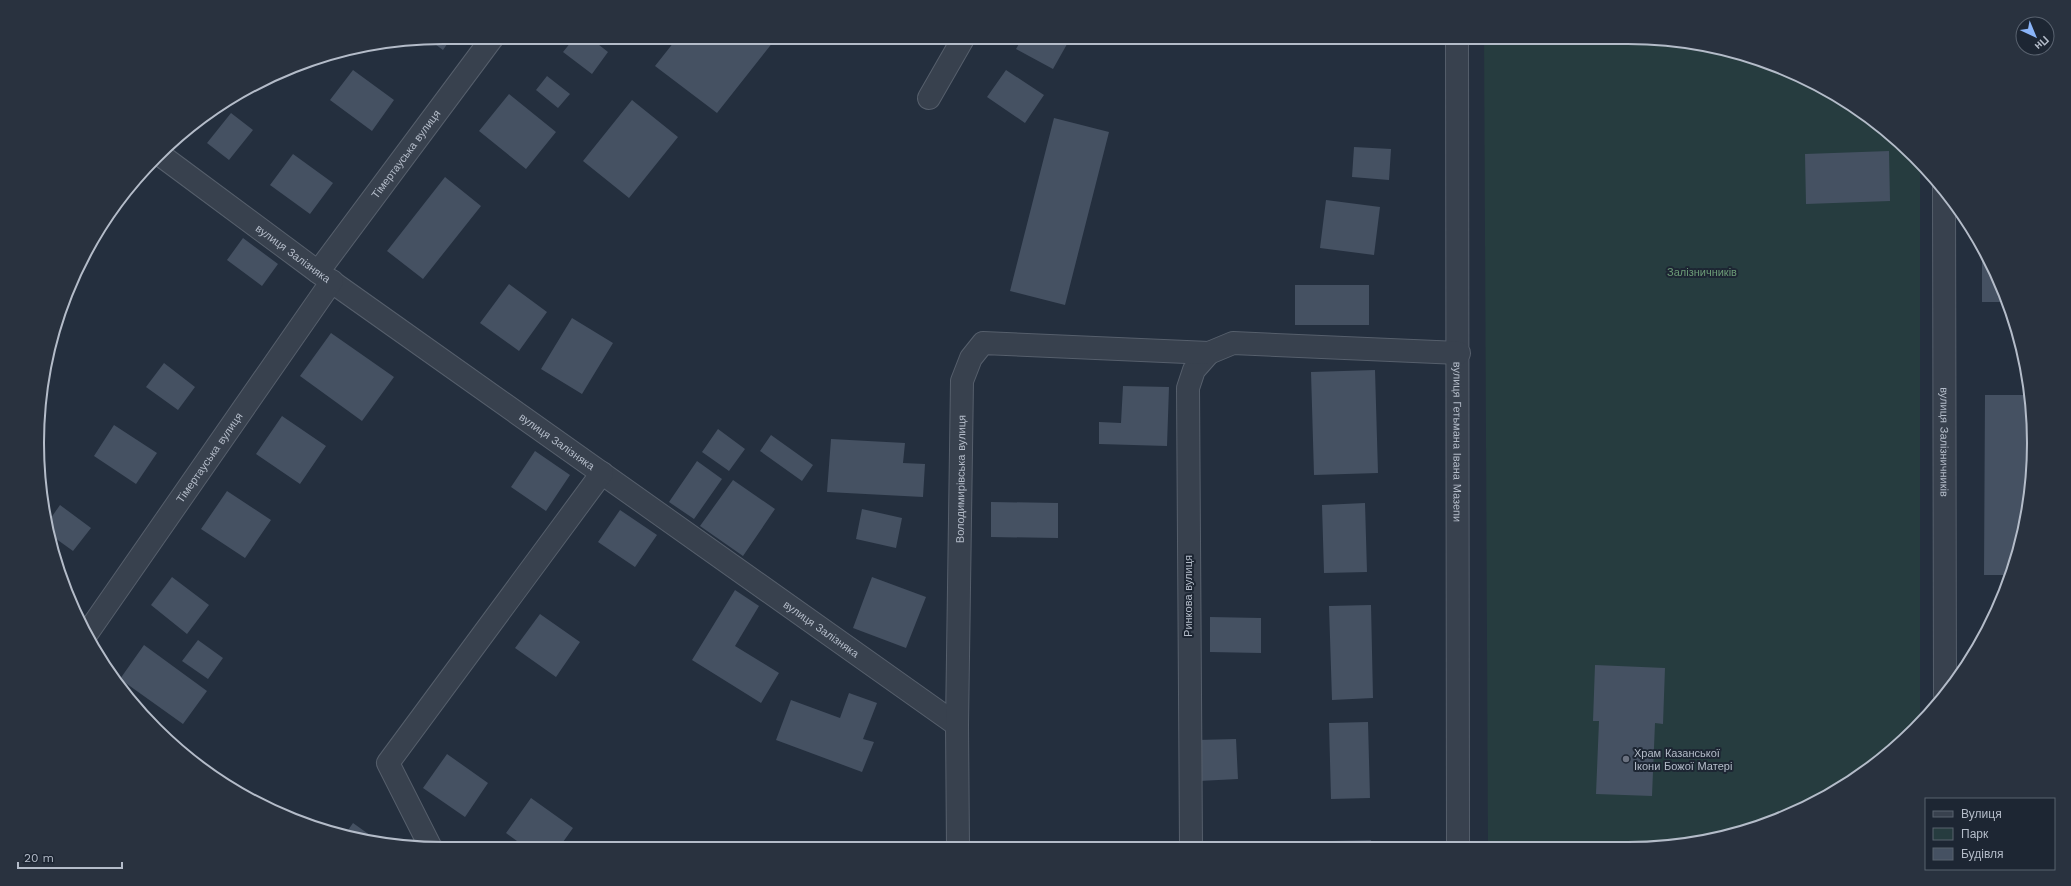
<svg xmlns="http://www.w3.org/2000/svg" width="2071" height="886" viewBox="0 0 2071 886" font-family="'Work Sans',sans-serif">
<style>
.green{fill:#263c3f}
.building{fill:#455162}
.lines{fill:none;stroke-linecap:round;stroke-linejoin:round}
.minor-casing{stroke:#565f6c;stroke-width:24}
.minor{stroke:#38414e;stroke-width:22}
.worship-dot{fill:#6b7280;stroke:#1d2633;stroke-width:1.5}
.labels{text-anchor:middle;dominant-baseline:central;stroke-width:4;stroke-linejoin:round;paint-order:stroke}
.street-label{font-size:11px;fill:#b4bcc9;stroke:#1d2633}
.park-label{font-size:11px;fill:#6b9a76;stroke:#1d2633}
.poi-label{font-size:11px;fill:#b4bcc9;stroke:#1d2633;text-anchor:start}
.rim{fill:none;stroke:#b4bcc9;stroke-width:2}
</style>
<rect width="100%" height="100%" fill="#242f3e"/>
<!-- green -->
<path class="green" d="M1484,37H1628L1707,45L1759,59L1831,92L1896,138L1920,163V724L1875,765L1784,818L1681,845L1488,846Z"/>
<!-- building -->
<path class="building" d="M443,37H452L443,50L428,39Z
M575,37H589L608,52L592,74L563,52Z
M678,37H777L717,113L655,66Z
M1023,37H1071L1053,69L1016,49Z
M353,70L394,100L372,131L330,100Z
M1006,70L1044,95L1025,123L987,97Z
M547,76L570,94L558,108L536,90Z
M509,94L556,132L526,169L479,131Z
M632,100L678,137L629,198L583,161Z
M231,113L253,130L229,160L207,143Z
M1054,118L1109,132L1065,305L1010,291Z
M1354,147L1391,149L1389,180L1352,177Z
M1889,151L1890,201L1806,204L1805,154Z
M293,154L333,183L310,214L270,185Z
M445,177L481,206L423,279L387,251Z
M1326,200L1380,207L1374,255L1320,248Z
M243,238L278,264L262,286L227,260Z
M1982,247L1992,264L2007,302H1982Z
M509,284L547,312L519,351L480,323Z
M1295,285H1369V325H1295Z
M572,318L613,343L582,394L541,369Z
M331,333L394,377L362,421L300,376Z
M164,363L195,387L178,410L146,387Z
M1375,370L1378,473L1314,475L1311,372Z
M1123,386L1169,387L1167,446L1099,444V422L1121,423Z
M1985,395H2030L2033,417L2030,496L2012,575H1984Z
M282,416L326,446L300,484L256,454Z
M114,425L157,453L136,484L94,456Z
M718,429L745,449L729,471L702,452Z
M771,435L813,465L802,481L760,451Z
M831,439L905,443L903,463L925,464L923,497L827,492Z
M535,451L570,475L546,511L511,487Z
M697,461L722,479L694,519L669,502Z
M733,480L775,509L743,556L700,526Z
M227,491L271,520L245,558L201,529Z
M991,502L1058,503V538L991,537Z
M1365,503L1367,572L1324,573L1322,505Z
M60,505L91,528L73,551L48,533L46,525Z
M862,509L902,518L896,548L856,539Z
M620,510L657,535L635,567L598,542Z
M172,577L209,605L187,634L151,605Z
M872,577L926,597L906,648L853,628Z
M735,590L759,606L735,646L779,673L761,703L692,660Z
M1371,605L1373,698L1332,700L1329,606Z
M540,614L580,642L556,677L515,648Z
M1210,617L1261,618V653L1210,652Z
M198,640L223,658L208,679L182,661Z
M144,645L207,691L183,724L120,679Z
M1595,665L1665,668L1663,724L1655,723L1652,796L1596,794L1599,721H1593Z
M849,693L877,703L863,739L874,742L862,772L776,740L791,700L840,718Z
M1368,722L1370,798L1331,799L1329,723Z
M1236,739L1238,779L1199,781L1197,740Z
M447,754L488,783L465,817L423,788Z
M531,798L573,828L558,849H528L506,833Z
M353,823L381,843L364,841L344,836Z
M1371,840L1372,846H1331V841Z"/>
<g class="lines">
<!-- minor casing -->
<g class="minor-casing">
<g id="minor">
<path id="s1" d="M1457,37L1458,846"/>
<path d="M929,98L964,37"/>
<path id="s2" d="M159,154L318,272L957,725"/>
<path id="s3" d="M1944,189L1945,695"/>
<path id="s4" d="M318,272L493,37"/>
<path id="s5" d="M86,635L332,281"/>
<path d="M1191,847L1188,388L1194,370L1209,353"/>
<path d="M431,848L388,763L602,473"/>
<path id="s6" d="M958,848L957,725L962,381L971,358L983,343L1209,353L1233,343L1459,353"/>
</g>
</g>
<!-- minor -->
<use href="#minor" class="minor"/>
</g>
<!-- markers -->
<circle class="worship-dot" cx="1626" cy="759" r="4"/>
<g class="labels">
<!-- street labels -->
<g class="street-label">
<text stroke="none"><textPath href="#s4" startOffset="147">Тімертауська вулиця</textPath></text>
<text stroke="none"><textPath href="#s2" startOffset="167">вулиця Залізняка</textPath></text>
<text stroke="none"><textPath href="#s2" startOffset="491">вулиця Залізняка</textPath></text>
<text stroke="none"><textPath href="#s1" startOffset="405">вулиця Гетьмана Івана Мазепи</textPath></text>
<text stroke="none"><textPath href="#s3" startOffset="253">вулиця Залізничників</textPath></text>
<text stroke="none"><textPath href="#s5" startOffset="216">Тімертауська вулиця</textPath></text>
<text stroke="none"><textPath href="#s6" startOffset="369">Володимирівська вулиця</textPath></text>
<text transform="translate(1188 596) rotate(-90)">Ринкова вулиця</text>
<text stroke="none"><textPath href="#s2" startOffset="815">вулиця Залізняка</textPath></text>
</g>
<!-- park labels -->
<g class="park-label">
<text x="1702" y="272">Залізничників</text>
</g>
<!-- poi labels -->
<g class="poi-label">
<text x="1634" y="753">Храм Казанської<tspan x="1634" dy="13">Ікони Божої Матері</tspan></text>
</g>
</g>
<!-- crop -->
<path d="M0 0H2071V886H0ZM443 44H1628A399 399 0 0 1 2027 443V443A399 399 0 0 1 1628 842H443A399 399 0 0 1 44 443V443A399 399 0 0 1 443 44Z" fill="#29323f" fill-rule="evenodd"/>
<path class="rim" d="M443 44H1628A399 399 0 0 1 2027 443V443A399 399 0 0 1 1628 842H443A399 399 0 0 1 44 443V443A399 399 0 0 1 443 44Z"/>
<!-- legend -->
<rect x="1925" y="798" width="130" height="72" fill="#1d2633" stroke="#59626f"/>
<rect x="1933" y="811" width="20" height="6" fill="#38414e" stroke="#59626f"/>
<text x="1961" y="818" font-size="12" fill="#b4bcc9">Вулиця</text>
<rect x="1933" y="828" width="20" height="12" fill="#263c3f" stroke="#59626f"/>
<text x="1961" y="838" font-size="12" fill="#b4bcc9">Парк</text>
<rect x="1933" y="848" width="20" height="12" fill="#455162" stroke="#59626f"/>
<text x="1961" y="858" font-size="12" fill="#b4bcc9">Будівля</text>
<!-- north arrow -->
<g transform="translate(2035 36) rotate(136)"><circle r="19" fill="#1d2633" stroke="#59626f"/>
<path d="M0-3L7 15L0 10L-7 15Z" fill="#8ab4f8"/>
<text y="-6" font-size="11" font-weight="bold" text-anchor="middle" fill="#b4bcc9">Пн</text>
</g>
<!-- scale -->
<path d="M18 862v6h104v-6" fill="none" stroke="#b4bcc9" stroke-width="2"/>
<text x="24" y="862" font-size="12" fill="#b4bcc9" stroke="#1d2633" stroke-width="3" paint-order="stroke">20 m</text>
</svg>
